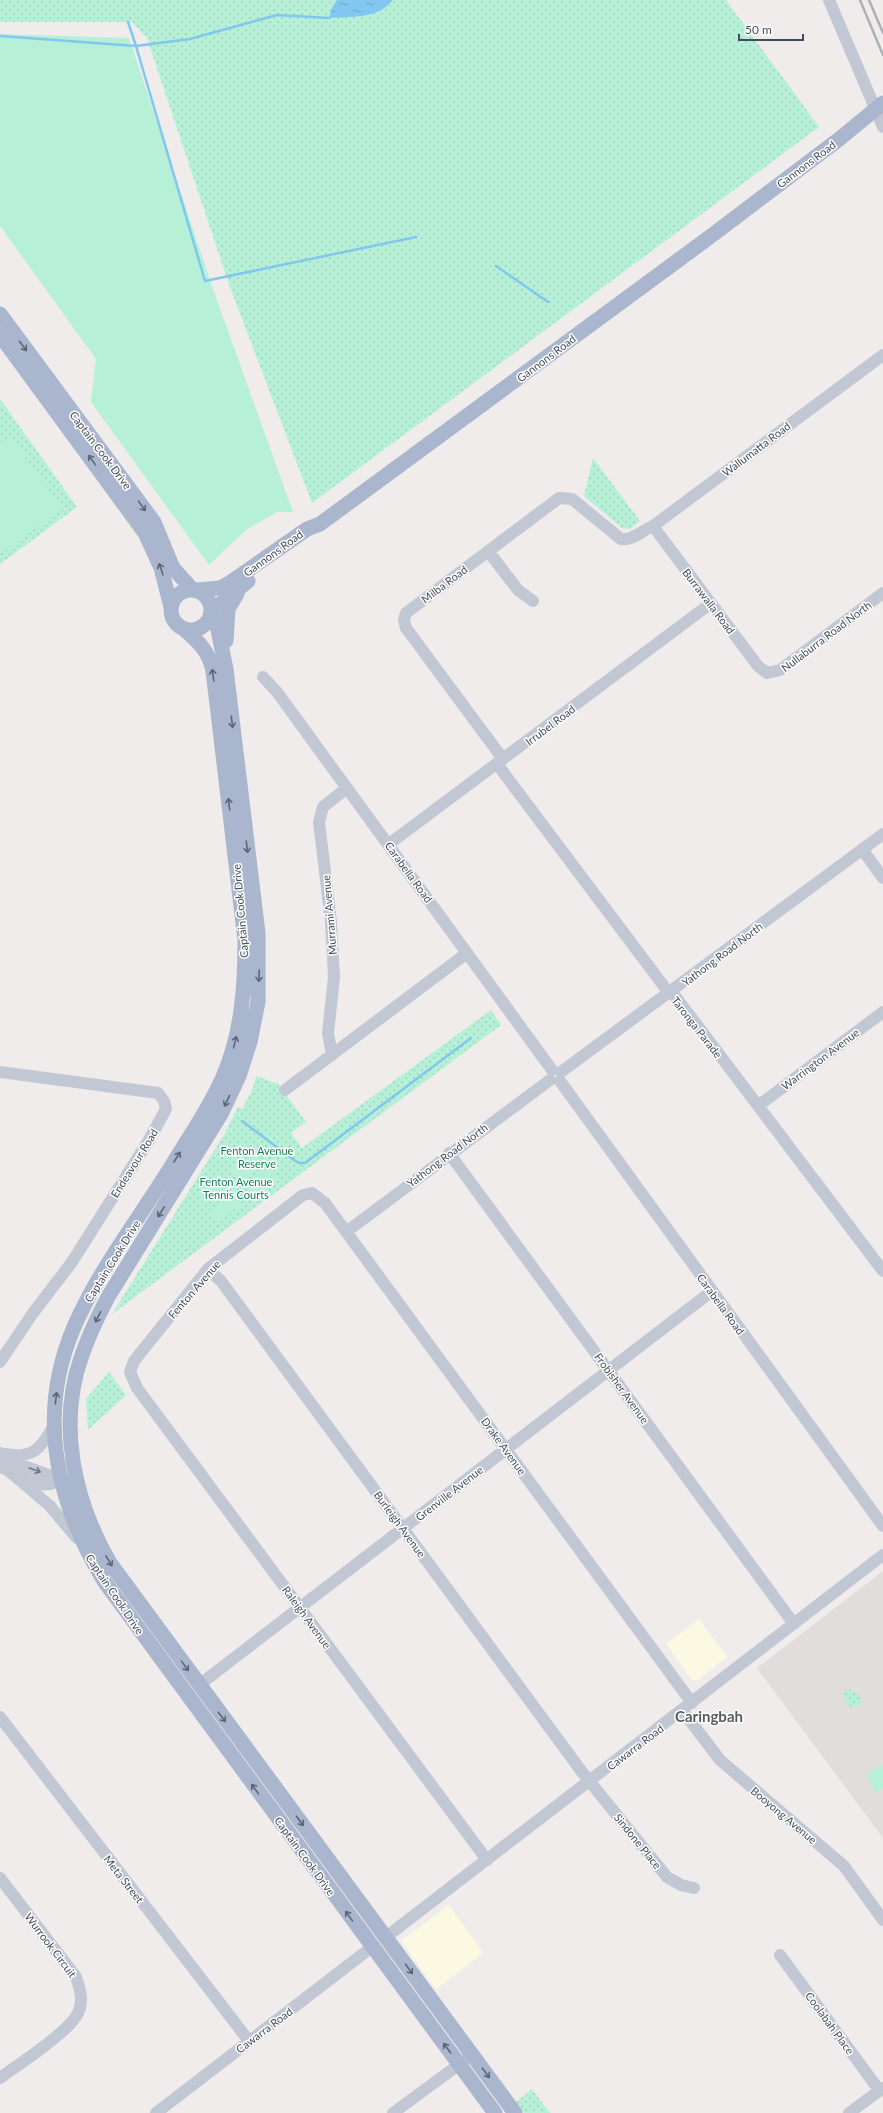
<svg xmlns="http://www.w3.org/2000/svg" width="883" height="2113" viewBox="0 0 883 2113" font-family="Lato,sans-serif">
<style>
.commercial{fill:#fcf9e2}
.education{fill:#e0dddd}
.green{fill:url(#green-dots)}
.pitch{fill:#b6f0d6}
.water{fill:url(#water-ripples)}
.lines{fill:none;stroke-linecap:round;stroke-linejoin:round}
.stream{stroke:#81c7ef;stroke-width:2.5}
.minor{stroke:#c1c8d4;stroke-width:12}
.major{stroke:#aab6cd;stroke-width:15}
.rail{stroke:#adb0b7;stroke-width:2.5}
.oneway{stroke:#5d6677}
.oneway2{stroke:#6f7785}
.labels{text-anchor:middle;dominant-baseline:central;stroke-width:3;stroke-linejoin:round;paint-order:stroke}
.street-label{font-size:11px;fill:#434c5a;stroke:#fff}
.park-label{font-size:11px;fill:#127d58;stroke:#fff}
.district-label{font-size:15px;font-weight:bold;fill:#585b61;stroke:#fff}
</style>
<defs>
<pattern id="green-dots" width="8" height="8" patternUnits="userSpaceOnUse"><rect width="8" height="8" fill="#b6f0d6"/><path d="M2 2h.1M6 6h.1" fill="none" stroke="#9ecfba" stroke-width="1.8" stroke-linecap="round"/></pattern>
<pattern id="water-ripples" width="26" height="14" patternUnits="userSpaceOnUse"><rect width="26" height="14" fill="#81c7ef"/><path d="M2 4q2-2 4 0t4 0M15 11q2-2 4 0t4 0" fill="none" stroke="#6ba4c5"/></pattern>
</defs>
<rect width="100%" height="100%" fill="#efeceb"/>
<!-- commercial -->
<path class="commercial" d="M699,1619L727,1657L698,1680H692L666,1644Z
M449,1905L483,1953L436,1989L401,1941Z"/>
<!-- education -->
<path class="education" d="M883,1571V1838L757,1668Z"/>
<!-- green -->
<path class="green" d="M0,0H726L819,127L312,503L230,287L147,38L132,22H0Z
M0,399L77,507L0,564Z
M593,458L640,521L630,529L622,528L584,496Z
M491,1010L501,1025L112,1314L224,1135L238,1107L242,1109L253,1088L256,1076L278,1084L306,1122L291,1133L302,1148Z
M109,1372L126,1395L88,1430L86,1399Z
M848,1689L860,1695L861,1703L854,1707H850L843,1696L844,1691Z
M532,2089L550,2113H524L516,2102Z"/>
<!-- pitch -->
<path class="pitch" d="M0,34L129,38L214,292L293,512H277L247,529L209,565L91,402L96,359L0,226Z
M10,436L63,509L0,554V443Z
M256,1152L264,1163L240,1180L232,1169Z
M269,1168L277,1179L252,1197L244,1186Z
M221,1177L229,1188L205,1206L197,1195Z
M234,1194L242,1205L217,1222L209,1211Z
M883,1765V1788L875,1792L866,1774Z"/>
<!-- water -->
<path class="water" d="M337,0H393C376,20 351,16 329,18L332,8Z"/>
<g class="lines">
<!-- stream -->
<path class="stream" d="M329,18L277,15L190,39L136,46L205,281L416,237
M0,36L136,46L128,22
M496,266L548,302
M242,1121L294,1160L299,1163H305L471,1038"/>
<!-- minor -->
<path class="minor" d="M829,0L883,127
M653,526L758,666L767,673L780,670L883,593
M488,551L518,590L533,601
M263,677L277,692L552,1070
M503,759L406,628L404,620L406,613L559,498L572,499L621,539C632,541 643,530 653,526L883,355
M497,764L666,989L675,996L883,1271
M389,844L710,604
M862,849L883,878
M332,1055L328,1033L334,977L331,922L319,822L323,807L347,788
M0,1072L158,1093L164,1101L166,1109L149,1140L72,1262L33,1313L0,1362
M561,1072L883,834
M560,1081L883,1526
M285,1090L467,953
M758,1106L883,1012
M449,1153L794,1624
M346,1232L550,1080
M208,1269L221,1281L582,1772L667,1877L681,1885L694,1888
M0,1453L15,1463L60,1479L66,1486
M5,1454C33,1459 41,1449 54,1425
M0,1466C15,1475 48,1496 62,1476
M10,1472L49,1505L77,1538
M199,1685L712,1291
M682,1710L720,1760L844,1866L883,1920
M0,1717L249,2041
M487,1860L137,1388L130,1372L134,1361L208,1269L303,1195L312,1193L325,1203L692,1703
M0,1878L76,1977C80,1989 84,2001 78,2013C69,2032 19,2064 0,2078
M386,1937L883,1555
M780,1955L879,2090
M156,2113L372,1947
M393,2113L472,2055
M849,2113L883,2088"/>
<!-- major -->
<path class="major" d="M0,314L154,522L173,568L193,590
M0,335L145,533L161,568L171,607
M171 610a20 20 0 1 1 40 0a20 20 0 1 1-40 0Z
M197,590L220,588L231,582L307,529L320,524L707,239L838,140L883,103
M212,611L248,581
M211,614L217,625L226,669L258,933V1002L250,1042L239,1076L221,1114L108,1297C98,1316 89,1335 82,1355C57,1424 74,1501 110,1563L515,2113
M185,630C199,642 209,652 213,671L245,940C245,987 242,1033 223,1077C210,1107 191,1134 174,1162C141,1216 99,1269 74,1327C36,1416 56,1501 104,1581L495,2113
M226,641L228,609L237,594"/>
<!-- rail -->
<path class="rail" d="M860,0L883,55
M869,0L883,33"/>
</g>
<!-- one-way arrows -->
<defs><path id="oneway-shaft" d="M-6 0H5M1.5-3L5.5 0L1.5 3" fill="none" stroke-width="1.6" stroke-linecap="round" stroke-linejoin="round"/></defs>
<g class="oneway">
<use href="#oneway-shaft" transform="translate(23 346) rotate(53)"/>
<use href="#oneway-shaft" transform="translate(92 460) rotate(-126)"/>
<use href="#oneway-shaft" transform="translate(142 506) rotate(54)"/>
<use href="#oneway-shaft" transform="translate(161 569) rotate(-109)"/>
<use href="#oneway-shaft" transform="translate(213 675) rotate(-98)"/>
<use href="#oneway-shaft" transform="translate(232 722) rotate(83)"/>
<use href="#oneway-shaft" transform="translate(229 804) rotate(-97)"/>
<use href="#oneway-shaft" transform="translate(247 847) rotate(83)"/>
<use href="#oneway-shaft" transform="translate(259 976) rotate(92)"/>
<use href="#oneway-shaft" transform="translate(235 1042) rotate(-76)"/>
<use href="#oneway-shaft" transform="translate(227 1101) rotate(115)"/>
<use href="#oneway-shaft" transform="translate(177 1157) rotate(-58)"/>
<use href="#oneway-shaft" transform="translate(161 1212) rotate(122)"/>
<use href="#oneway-shaft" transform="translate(98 1317) rotate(117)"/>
<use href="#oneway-shaft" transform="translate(56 1398) rotate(-83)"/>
<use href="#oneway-shaft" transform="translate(109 1561) rotate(58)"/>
<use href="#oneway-shaft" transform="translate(185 1666) rotate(54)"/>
<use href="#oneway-shaft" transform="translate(222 1717) rotate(53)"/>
<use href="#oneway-shaft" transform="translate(255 1789) rotate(-126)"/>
<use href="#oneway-shaft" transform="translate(300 1821) rotate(53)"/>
<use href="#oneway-shaft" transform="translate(349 1916) rotate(-126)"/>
<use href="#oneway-shaft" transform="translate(409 1969) rotate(54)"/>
<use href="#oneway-shaft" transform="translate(447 2048) rotate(-127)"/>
<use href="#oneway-shaft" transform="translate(486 2073) rotate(53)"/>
</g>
<use class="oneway2" href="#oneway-shaft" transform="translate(35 1470) rotate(20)"/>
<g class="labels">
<!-- street labels -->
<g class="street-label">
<text transform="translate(806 164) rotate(-37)">Gannons Road</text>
<text transform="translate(546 358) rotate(-37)">Gannons Road</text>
<text transform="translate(756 449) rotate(-37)">Wallumatta Road</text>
<text transform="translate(101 450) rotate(53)">Captain Cook Drive</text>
<text transform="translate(273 553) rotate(-36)">Gannons Road</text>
<text transform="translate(444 584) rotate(-37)">Milba Road</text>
<text transform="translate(709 601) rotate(53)">Burrawalla Road</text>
<text transform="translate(826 636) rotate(-37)">Nullaburra Road North</text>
<text transform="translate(550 725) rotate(-37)">Irrubel Road</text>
<text transform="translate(409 872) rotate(54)">Carabella Road</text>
<text transform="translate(240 911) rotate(-95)">Captain Cook Drive</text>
<text transform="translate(329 915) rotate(-95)">Murrami Avenue</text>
<text transform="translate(722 954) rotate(-37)">Yathong Road North</text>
<text transform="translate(697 1027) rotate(52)">Taronga Parade</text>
<text transform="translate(820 1059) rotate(-37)">Warrington Avenue</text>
<text transform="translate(447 1155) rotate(-37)">Yathong Road North</text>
<text transform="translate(134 1163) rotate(-58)">Endeavour Road</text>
<text transform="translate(112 1261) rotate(-58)">Captain Cook Drive</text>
<text transform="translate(194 1289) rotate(-49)">Fenton Avenue</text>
<text transform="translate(721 1304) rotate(54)">Carabella Road</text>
<text transform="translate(622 1388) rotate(54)">Frobisher Avenue</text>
<text transform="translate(504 1446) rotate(54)">Drake Avenue</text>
<text transform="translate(449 1493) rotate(-38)">Grenville Avenue</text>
<text transform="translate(400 1524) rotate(54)">Burleigh Avenue</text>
<text transform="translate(115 1594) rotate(56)">Captain Cook Drive</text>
<text transform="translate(307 1617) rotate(54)">Raleigh Avenue</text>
<text transform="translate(635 1747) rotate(-37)">Cawarra Road</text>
<text transform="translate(784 1815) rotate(40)">Booyong Avenue</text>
<text transform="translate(638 1841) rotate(51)">Sindone Place</text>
<text transform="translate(305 1856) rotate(54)">Captain Cook Drive</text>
<text transform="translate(124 1879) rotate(52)">Meta Street</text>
<text transform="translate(51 1945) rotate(53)">Wurrook Circuit</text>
<text transform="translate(830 2023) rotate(54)">Coolabah Place</text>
<text transform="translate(264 2030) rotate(-37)">Cawarra Road</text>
</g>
<!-- park labels -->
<g class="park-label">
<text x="257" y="1150">Fenton Avenue<tspan x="257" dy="13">Reserve</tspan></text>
<text x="236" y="1181">Fenton Avenue<tspan x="236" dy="13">Tennis Courts</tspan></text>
</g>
<!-- district labels -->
<g class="district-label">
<text x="709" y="1716">Caringbah</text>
</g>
</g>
<!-- scale -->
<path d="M739 34v6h64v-6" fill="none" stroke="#434c5a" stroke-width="2"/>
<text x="745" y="34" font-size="12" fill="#434c5a" stroke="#ffffff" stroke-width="3" paint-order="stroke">50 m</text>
</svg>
